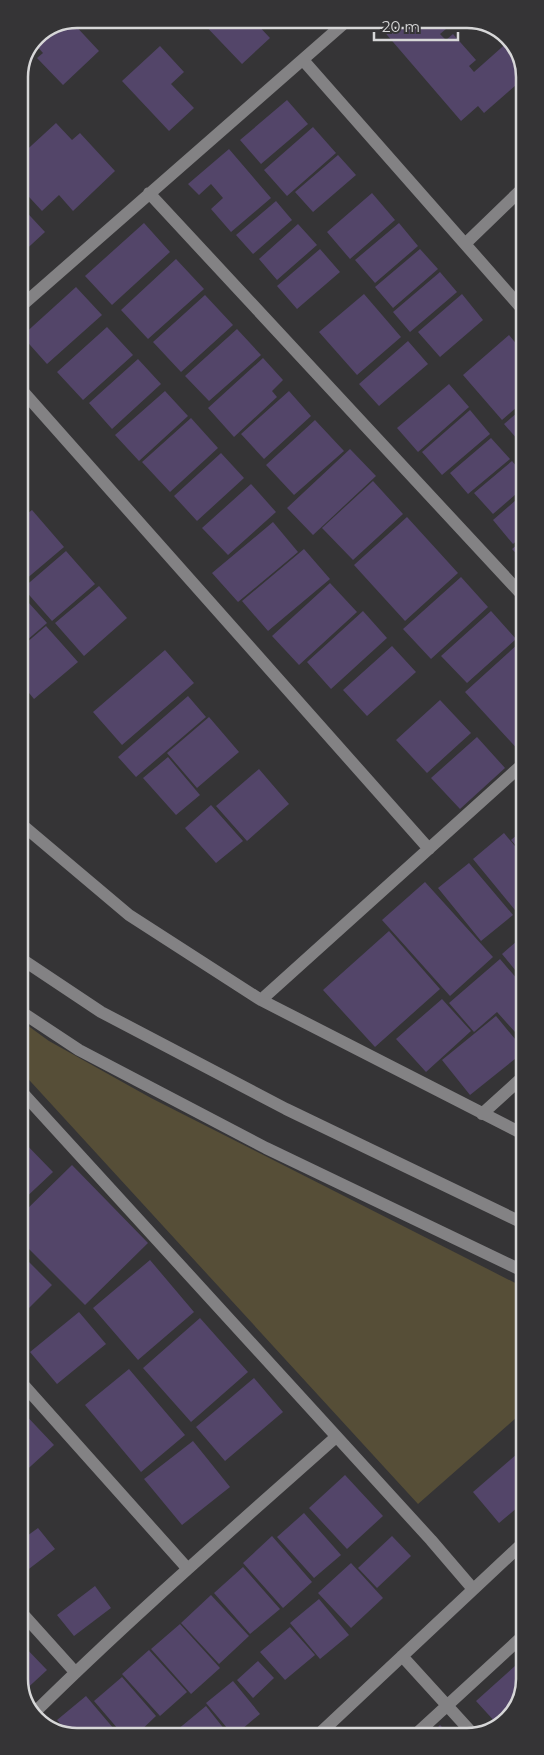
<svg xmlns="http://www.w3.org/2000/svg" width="544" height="1755" viewBox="0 0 544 1755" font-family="Montserrat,sans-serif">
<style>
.green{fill:#564e37}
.building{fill:#534569}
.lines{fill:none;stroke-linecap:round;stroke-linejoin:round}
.minor{stroke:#838284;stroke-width:12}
.rim{fill:none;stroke:#d7d7d8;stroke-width:2.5}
</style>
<rect width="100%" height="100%" fill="#353436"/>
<!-- green -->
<path class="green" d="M20,1020L49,1041L151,1098L525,1288V1410L418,1504L20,1070Z"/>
<!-- building -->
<path class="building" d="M199,19H256L254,21L270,38L242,64Z
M392,19H458L440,34L446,40L453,34L476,60L469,66L474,72L510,40L523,62V79L484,113L478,106L461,121L381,28Z
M71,21L99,51L63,85L37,58L43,53L33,42L36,35Z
M160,46L184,72L171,84L194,108L169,131L122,81Z
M287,100L308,124L261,164L240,140Z
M56,123L72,140L80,133L115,171L73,211L59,195L42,211L19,186V157Z
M313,127L336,153L287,196L264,170Z
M229,149L271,198L231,232L211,209L223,198L211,184L199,195L188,184Z
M338,155L356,175L313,212L295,192Z
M372,193L395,220L350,259L327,232Z
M276,201L292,220L253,254L236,235Z
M19,204L45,232L19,256Z
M144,223L170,252L112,305L85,276Z
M399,223L418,246L375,283L355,260Z
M298,224L317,245L277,280L259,259Z
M320,249L340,272L297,309L277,286Z
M420,249L438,269L393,308L375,287Z
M176,259L204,289L148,339L121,310Z
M440,272L457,292L410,332L393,312Z
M76,287L102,315L47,364L22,336Z
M364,294L401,337L357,375L319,332Z
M462,294L483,320L440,357L418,332Z
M205,295L233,325L181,372L153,342Z
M107,327L133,355L83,400L57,372Z
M237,329L261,355L209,401L185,376Z
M509,335L524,353V401L502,420L463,375Z
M408,341L428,364L379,406L359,384Z
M263,358L283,380L272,391L277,397L234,437L208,408Z
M138,359L161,384L112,429L89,403Z
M449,384L469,407L418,452L397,428Z
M165,391L188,416L139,461L115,435Z
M289,391L311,416L264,459L241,434Z
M524,407V447L504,424Z
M470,410L490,434L442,475L422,452Z
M191,418L218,448L170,492L142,462Z
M315,420L344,451L294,495L266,465Z
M491,438L510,459L468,494L450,473Z
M350,449L376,476L313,535L287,508Z
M221,453L244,478L197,521L174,496Z
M512,461L524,475V487L493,514L474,493Z
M373,481L403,514L353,560L322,528Z
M251,484L276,512L228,555L202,528Z
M524,493V534L513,544L493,520Z
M32,510L64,547L25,580L19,574V520Z
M407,517L458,573L405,621L354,565Z
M273,522L298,552L238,602L212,573Z
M524,539V562L512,549Z
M304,549L330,579L268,631L242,601Z
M66,551L95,584L52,621L23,588Z
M461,577L488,607L431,659L403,629Z
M330,583L357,612L299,665L272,636Z
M99,586L127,618L84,656L55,623Z
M19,592L47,623L19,647Z
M363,611L387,638L331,689L307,662Z
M491,611L516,639L467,683L441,656Z
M46,626L78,662L34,699L20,682L19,649Z
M519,643L524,648V752L522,754L465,692Z
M392,646L416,672L367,716L343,690Z
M165,650L194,683L122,745L93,712Z
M188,696L206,717L136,777L118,757Z
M440,700L471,733L427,773L396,740Z
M209,717L239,752L197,788L167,753Z
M477,737L505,768L460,809L431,778Z
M168,757L200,795L176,815L143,778Z
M259,769L289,804L247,841L216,806Z
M211,805L243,841L216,863L185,828Z
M524,829V855L511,840Z
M504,833L524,857V911L519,915L473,859Z
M469,863L513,915L481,941L438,888Z
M425,882L493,957L450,996L382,920Z
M389,931L440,989L375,1047L323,990Z
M524,935V981L502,954Z
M500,959L524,987L525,1043L497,1012L474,1032L449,1003Z
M442,999L471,1031L426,1072L396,1039Z
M496,1016L525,1051L470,1095L442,1060Z
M20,1138L53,1172L20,1203Z
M72,1165L148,1243L85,1305L20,1240V1216Z
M20,1253L52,1285L20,1317Z
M150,1260L194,1312L138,1360L93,1308Z
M79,1312L106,1344L57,1384L30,1352Z
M200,1318L248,1372L191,1422L143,1368Z
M129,1369L185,1435L141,1472L85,1405Z
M254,1378L283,1412L225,1461L196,1427Z
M20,1409L54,1445L20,1476Z
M193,1441L230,1487L182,1525L144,1479Z
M525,1447V1501L499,1523L473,1492Z
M345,1475L383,1516L347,1549L309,1508Z
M304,1513L341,1555L314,1578L277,1537Z
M38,1528L55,1549L21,1575L20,1541Z
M272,1536L312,1582L283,1608L243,1563Z
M392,1536L411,1556L377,1588L358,1568Z
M351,1563L383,1598L351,1628L318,1593Z
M243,1567L280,1609L250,1634L214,1593Z
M95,1586L111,1608L74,1636L57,1615Z
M211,1595L249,1636L219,1664L181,1623Z
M319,1599L349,1635L320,1659L290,1623Z
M180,1624L220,1668L191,1694L151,1649Z
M290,1627L315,1655L285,1680L260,1652Z
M21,1643L47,1670L21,1694Z
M149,1650L187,1692L160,1716L122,1674Z
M525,1657V1679L513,1714L497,1724L476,1701Z
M258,1661L274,1678L253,1698L237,1680Z
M122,1677L156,1716L135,1736H124L94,1701Z
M233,1681L260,1714L235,1735H233L206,1703Z
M86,1696L120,1736H72L57,1720Z
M206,1706L229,1735L182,1736L177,1730Z
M52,1722L60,1731L48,1726Z
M440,1725L449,1734L430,1735Z
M172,1727L179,1736H162Z"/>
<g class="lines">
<!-- minor -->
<path class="minor" d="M303,60L524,311
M149,193L524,597
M465,244L524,187
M19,308L349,19
M19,387L429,849
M20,823L129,915L261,1000L525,1135
M20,958L101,1012L286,1109L525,1224
M261,1000L524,763
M20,1011L79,1050L266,1148L525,1272
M20,1090L431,1540L473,1589
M482,1114L525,1075
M20,1381L187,1568
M21,1612L75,1672
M402,1656L473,1734
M33,1714C131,1617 234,1528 336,1437
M318,1735L525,1541
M415,1735L525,1634"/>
</g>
<!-- crop -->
<path d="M0 0H544V1755H0ZM77 28H467A49 49 0 0 1 516 77V1679A49 49 0 0 1 467 1728H77A49 49 0 0 1 28 1679V77A49 49 0 0 1 77 28Z" fill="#353436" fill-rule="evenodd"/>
<path class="rim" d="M77 28H467A49 49 0 0 1 516 77V1679A49 49 0 0 1 467 1728H77A49 49 0 0 1 28 1679V77A49 49 0 0 1 77 28Z"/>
<!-- scale -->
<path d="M374 32v8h84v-8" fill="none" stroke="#d7d7d8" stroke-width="2.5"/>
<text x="382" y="32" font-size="15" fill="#d7d7d8" stroke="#353436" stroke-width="4" paint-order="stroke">20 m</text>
</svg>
